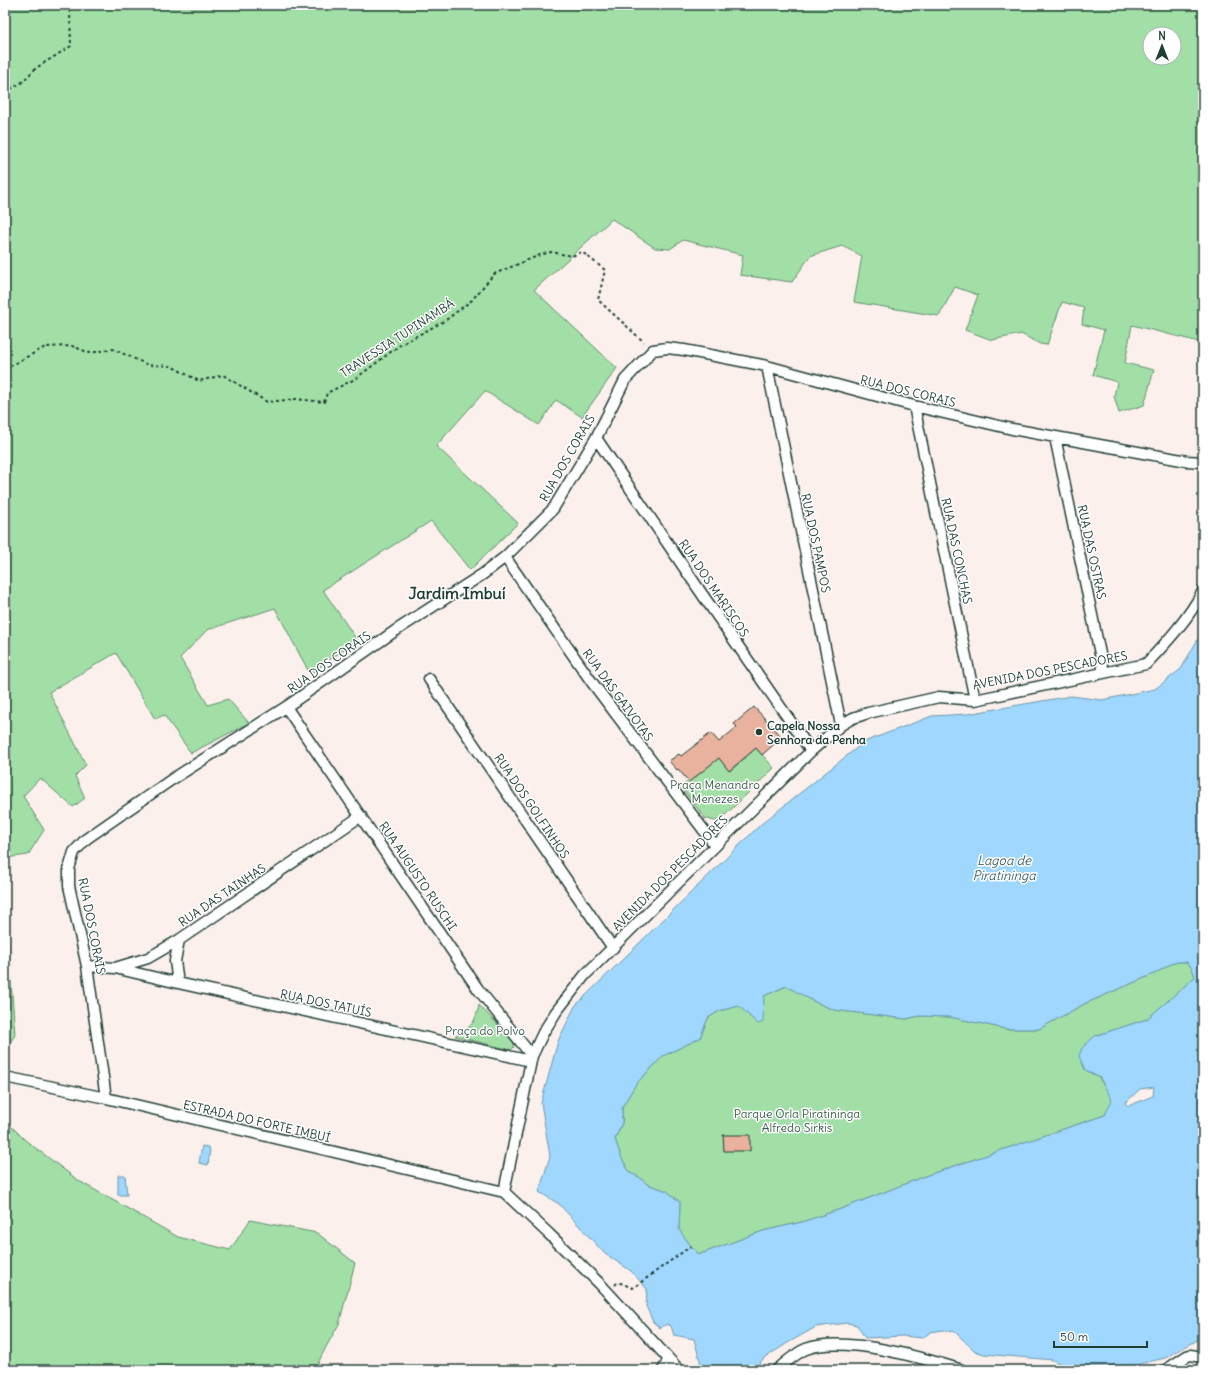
<svg xmlns="http://www.w3.org/2000/svg" width="1208" height="1375" viewBox="0 0 1208 1375" font-family="Delius,sans-serif">
<style>
.green{fill:#a2dfa6;stroke:#608e6d;fill-rule:evenodd}
.water{fill:#9fd7fe;stroke:#6c99ad;fill-rule:evenodd}
.building{fill:#e9b29e;stroke:#1f3d34}
.lines{fill:none;stroke-linecap:round;stroke-linejoin:round}
.street-casing{stroke:#1f3d34;stroke-width:13}
.path{stroke:#1f3d34;stroke-width:2;stroke-dasharray:3 3;stroke-linecap:butt}
.street{stroke:#fff;stroke-width:10}
.poi-dot{fill:#1f3d34;stroke:#fff;stroke-width:1.5}
.labels{text-anchor:middle;dominant-baseline:central;stroke-width:3;stroke-linejoin:round;paint-order:stroke}
.street-label{font-size:12px;fill:#1f3d34;stroke:#fff}
.poi-label{font-size:12px;font-weight:bold;fill:#1f3d34;stroke:#fff;text-anchor:start}
.park-label{font-size:12px;fill:#395d4b;stroke:#fff}
.water-label{font-size:13px;font-style:italic;fill:#3f6466;stroke:#fff}
.district-label{font-size:16px;font-weight:bold;fill:#1f3d34;stroke:#fff}
</style>
<rect width="100%" height="100%" fill="#fbf0ec"/>
<filter id="ink" filterUnits="userSpaceOnUse"><feTurbulence type="fractalNoise" baseFrequency=".025" numOctaves="2"/><feDisplacementMap in="SourceGraphic" scale="8" xChannelSelector="R" yChannelSelector="G"/><feConvolveMatrix kernelMatrix="1 2 1 2 8 2 1 2 1" color-interpolation-filters="sRGB"/></filter>
<g filter="url(#ink)">
<!-- green -->
<path class="green" d="M5,5H1203V343L1132,325L1125,363L1154,370L1144,405L1119,413L1114,396L1117,382L1093,375L1104,330L1082,324L1084,308L1062,302L1047,345L1040,344L1021,334L992,340L965,330L978,295L955,287L939,316L854,302L862,256L842,246L810,256L792,282L740,275L743,255L683,240L670,249L655,248L612,219L534,290L617,368L582,417L556,400L539,425L485,391L436,446L518,523L470,570L431,521L323,590L357,640L310,674L275,608L207,630L180,658L208,705L228,699L249,723L191,753L164,715L155,719L116,653L49,692L86,765L75,776L85,798L73,807L40,778L23,796L44,830L28,855L5,858ZM1150,34H1174V58H1150Z
M756,748L774,768L720,820L714,821L705,818L681,787L719,758L730,771Z
M5,899L15,1035L5,1050Z
M1177,962H1187L1192,968L1195,977L1147,1019L1095,1036L1085,1069L1099,1078L1113,1100L1105,1115L928,1175L841,1209L802,1222L763,1231L698,1255L679,1230L680,1202L667,1191L647,1184L639,1177L630,1173L621,1157L615,1139L622,1123V1107L636,1084L663,1056L700,1038L708,1018L719,1011L739,1006L758,1024L764,996L787,986L813,1001L834,1010L906,1019L919,1016L950,1017L1006,1029H1039L1084,1004L1156,973L1169,965Z
M479,1005L514,1042V1047L511,1050L455,1036C471,1027 475,1024 479,1005Z
M5,1120L25,1140L79,1181L178,1237L230,1250L250,1220L317,1233L355,1263L339,1324L326,1347L318,1363L324,1370H5Z"/>
<!-- water -->
<path class="water" d="M1203,630V1337L1165,1358L1135,1365L1066,1367L1053,1360L984,1354L975,1351L955,1332L943,1330L931,1332L922,1338L903,1336L865,1338L857,1325L847,1323L816,1327L786,1344L763,1359L755,1370H686L693,1365L701,1364L694,1339L674,1335L671,1326L667,1324L660,1328L653,1322L646,1306L647,1289L631,1271L605,1254L559,1204L539,1192L550,1156L541,1103L558,1041L575,1006L760,825L864,742L932,716L967,714L1071,696L1102,700L1155,689L1181,669ZM1177,962H1187L1192,968L1195,977L1147,1019L1095,1036L1082,1048L1079,1056L1085,1070L1100,1078L1112,1100L1105,1115L928,1175L841,1209L802,1222L763,1231L698,1255L679,1230L680,1202L667,1191L647,1184L639,1177L630,1173L621,1157L615,1139L622,1123V1107L636,1084L663,1056L700,1038L708,1018L719,1011L739,1006L758,1024L763,1022L764,996L786,986L813,1001L834,1010L906,1019L919,1016L950,1017L1006,1029H1039L1084,1004L1156,973L1169,965ZM1154,1087L1153,1096L1128,1106L1125,1103L1140,1089Z
M202,1146L208,1147L210,1150L208,1165L199,1163Z
M118,1175H125L127,1195H118Z"/>
<!-- building -->
<path class="building" d="M754,707L782,737L762,755L756,748L729,771L719,758L689,782L678,769L677,770L669,761L679,754L681,756L711,733L719,742L737,727L734,724Z
M723,1135H750V1151H724Z"/>
<g class="lines">
<!-- street casing -->
<g class="street-casing">
<path id="street" d="M767,366L841,725
M914,406L975,700
M1055,437L1104,673
M596,438L702,594L811,751
M505,557L591,681L715,845
M429,679L613,948
M286,707L478,989L532,1056
M87,966L115,968L148,958L179,940L361,816
M115,968L178,983L531,1061
M178,983L175,961L179,940
M5,1077L106,1098L504,1192L549,1234L600,1284L679,1370
M106,1098L87,966L69,886V869L74,852L86,839L171,780L286,707L395,631L483,574L505,557L553,509L596,438L625,380L653,350L667,348L684,350L767,366L914,406L1012,429L1187,461L1203,462
M504,1192L532,1056L543,1033L556,1012L585,975L811,751L841,725L853,718L868,713L939,697L975,700L1146,664C1167,642 1189,618 1203,591
M663,1370L669,1359
M777,1370C785,1363 796,1353 806,1349C843,1335 924,1358 962,1370
M1166,1370L1187,1356L1190,1355L1203,1357"/>
</g>
<!-- path -->
<path class="path" d="M5,92L21,83L36,68L71,46L70,12L66,5
M5,369L45,347L72,346L90,353L113,349L148,365L171,366L199,381L223,375L267,402L296,399L324,402L327,393L355,379L400,345L446,320L472,300L494,274L540,255L551,252L572,256L582,252L605,270L598,300L644,342
M615,1285L618,1282L633,1288L691,1246"/>
<!-- street -->
<use href="#street" class="street"/>
</g>
</g>
<!-- markers -->
<circle class="poi-dot" cx="759" cy="732" r="4"/>
<g class="labels">
<!-- street labels -->
<g class="street-label">
<text transform="translate(397 338) rotate(-33)">TRAVESSIA TUPINAMBÁ</text>
<text transform="translate(908 391) rotate(14)">RUA DOS CORAIS</text>
<text transform="translate(567 458) rotate(-60)">RUA DOS CORAIS</text>
<text transform="translate(816 543) rotate(78)">RUA DOS PAMPOS</text>
<text transform="translate(957 551) rotate(78)">RUA DAS CONCHAS</text>
<text transform="translate(1092 552) rotate(78)">RUA DAS OSTRAS</text>
<text transform="translate(714 588) rotate(56)">RUA DOS MARISCOS</text>
<text transform="translate(329 662) rotate(-35)">RUA DOS CORAIS</text>
<text transform="translate(1050 670) rotate(-11)">AVENIDA DOS PESCADORES</text>
<text transform="translate(618 695) rotate(54)">RUA DAS GAIVOTAS</text>
<text transform="translate(532 806) rotate(56)">RUA DOS GOLFINHOS</text>
<text transform="translate(670 873) rotate(-45)">AVENIDA DOS PESCADORES</text>
<text transform="translate(418 876) rotate(56)">RUA AUGUSTO RUSCHI</text>
<text transform="translate(222 895) rotate(-34)">RUA DAS TAINHAS</text>
<text transform="translate(92 926) rotate(79)">RUA DOS CORAIS</text>
<text transform="translate(326 1003) rotate(12)">RUA DOS TATUÍS</text>
<text transform="translate(257 1121) rotate(13)">ESTRADA DO FORTE IMBUÍ</text>
</g>
<!-- poi labels -->
<g class="poi-label">
<text x="767" y="725">Capela Nossa<tspan x="767" dy="14">Senhora da Penha</tspan></text>
</g>
<!-- park labels -->
<g class="park-label">
<text x="715" y="784">Praça Menandro<tspan x="715" dy="14">Menezes</tspan></text>
<text x="485" y="1030">Praça do Polvo</text>
<text x="797" y="1113">Parque Orla Piratininga<tspan x="797" dy="14">Alfredo Sirkis</tspan></text>
</g>
<!-- water labels -->
<g class="water-label">
<text x="1004" y="860">Lagoa de<tspan x="1004" dy="15">Piratininga</tspan></text>
</g>
<!-- district labels -->
<g class="district-label">
<text x="457" y="593">Jardim Imbuí</text>
</g>
</g>
<!-- margin -->
<rect width="1208" height="1375" fill="none" stroke="#fff" stroke-width="20"/>
<rect x="10" y="10" width="1188" height="1355" fill="none" stroke="#1f3d34" stroke-width="1.5" filter="url(#ink)"/>
<!-- north arrow -->
<g transform="translate(1162 46)"><circle r="19" fill="#ffffff" stroke="#a5b1ae"/>
<path d="M0-3L7 15L0 10L-7 15Z" fill="#1f3d34"/>
<text y="-6" font-size="11" font-weight="bold" text-anchor="middle" fill="#1f3d34">N</text>
</g>
<!-- scale -->
<path d="M1054 1341v6h93v-6" fill="none" stroke="#1f3d34" stroke-width="2"/>
<text x="1060" y="1341" font-size="12" fill="#1f3d34" stroke="#ffffff" stroke-width="3" paint-order="stroke">50 m</text>
</svg>
